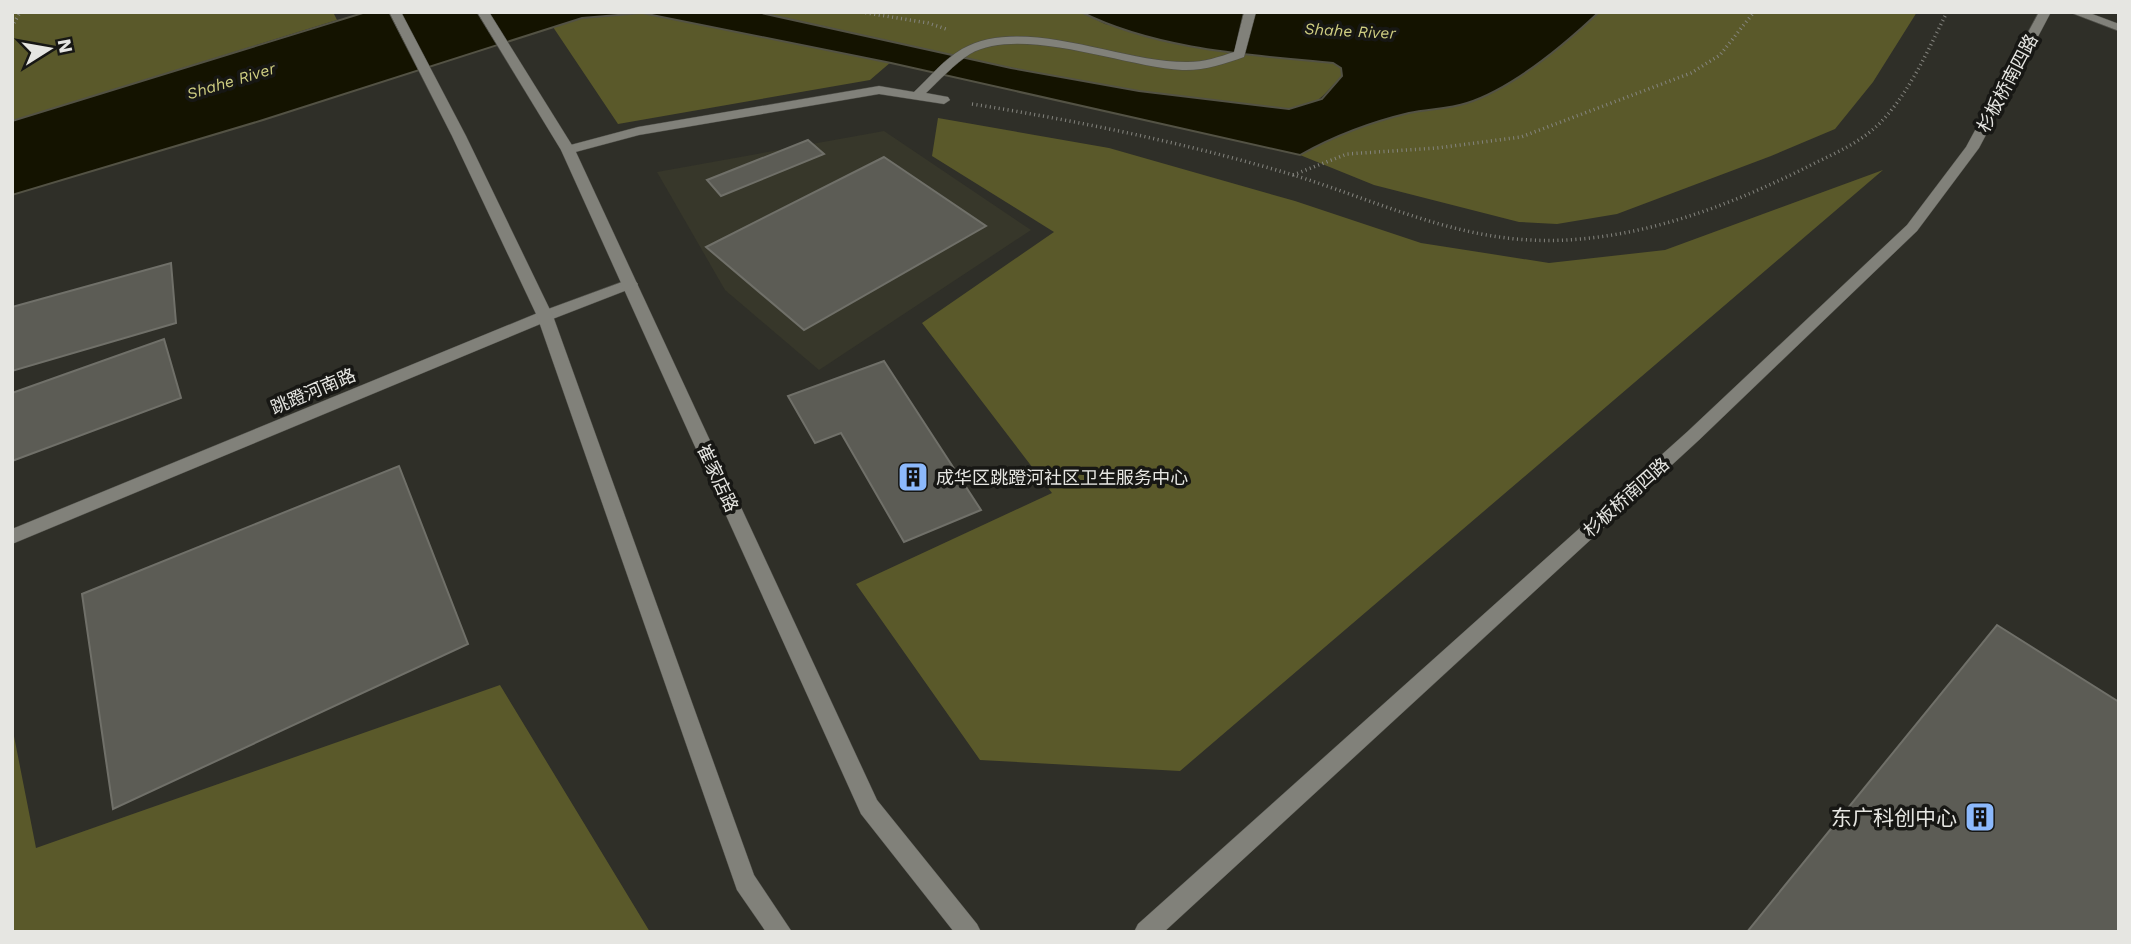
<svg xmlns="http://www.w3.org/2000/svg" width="2131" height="944" viewBox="0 0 2131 944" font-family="'Work Sans','Noto Sans SC',sans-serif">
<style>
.built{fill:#37372a}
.green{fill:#5a592a}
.water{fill:#141300;stroke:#535244;stroke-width:2}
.building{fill:#5c5c55;stroke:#707069;stroke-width:2}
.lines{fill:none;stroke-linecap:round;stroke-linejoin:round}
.lane-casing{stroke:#4d4d47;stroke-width:1}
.street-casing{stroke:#4d4d47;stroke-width:1}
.secondary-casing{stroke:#4d4d47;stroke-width:1}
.path{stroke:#85857f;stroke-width:3.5;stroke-dasharray:1 3.5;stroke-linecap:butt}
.lane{fill:#81817a;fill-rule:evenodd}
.street{fill:#81817a;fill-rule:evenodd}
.secondary{fill:#81817a;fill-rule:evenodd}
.labels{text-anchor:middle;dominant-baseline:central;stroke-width:7;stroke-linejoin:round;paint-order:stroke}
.far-water-label{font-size:16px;font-style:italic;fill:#cecd81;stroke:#171714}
.street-label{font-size:18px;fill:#e6e6e2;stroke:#171714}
.poi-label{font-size:18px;fill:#e6e6e2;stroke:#171714;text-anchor:start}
.near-poi-label{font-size:21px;fill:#e6e6e2;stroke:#171714;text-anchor:end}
</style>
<rect width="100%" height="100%" fill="#2f2f28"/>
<!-- built -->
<path class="built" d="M884,131L1031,230L819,370L725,290L657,172Z"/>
<!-- green -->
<path class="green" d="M12,12H333L337,20L12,121Z
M757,12H1081L1105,24L1240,54L1334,63L1341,68L1342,76C1322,95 1322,104 1291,109C1265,113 1208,101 1180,97C1037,78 898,41 757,12Z
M1599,12H1917L1873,82L1835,129L1771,156L1617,214L1557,224L1519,222L1374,185L1300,155C1334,136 1371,122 1409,113C1428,109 1449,109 1468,103C1513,88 1564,45 1599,12Z
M642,13L891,62L870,80L618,124L553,27L582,18Z
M938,118L1109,148L1295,201L1421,243L1549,263L1665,250L1883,170L1180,771L980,760L856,584L1052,493L922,323L1054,232L932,156Z
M500,685L650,932H12V726L36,848Z"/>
<!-- water -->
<path class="water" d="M366,12H757L1011,68L1139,91L1289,109L1322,99L1342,76L1341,68L1333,63C1250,55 1157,50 1081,12H1599C1564,45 1513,88 1467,103C1449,109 1428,109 1409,113C1371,122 1334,136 1300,155L891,63L642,13L582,18L263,120L12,195V121Z"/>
<!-- building -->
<path class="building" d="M808,140L824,154L721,196L707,180Z
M884,157L986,226L804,330L706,247Z
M171,263L176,323L12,371V307Z
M164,339L181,398L12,461V393Z
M884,361L981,510L904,542L841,433L815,443L788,396Z
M399,466L468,644L113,809L82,594Z
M1997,625L2119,702V932H1747Z"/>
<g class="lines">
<!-- lane casing -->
<g class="lane-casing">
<path id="lane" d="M1244,12H1256L1244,57C1224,64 1203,71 1182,70C1124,67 1021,25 970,54C954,64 940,80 926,93L948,97L950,100L944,104L879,94L639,135L568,154L561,150L563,147L638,127L879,86L914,92C929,78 943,60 962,49C1023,14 1121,63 1188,62C1204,62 1219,57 1234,52Z"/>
</g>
<!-- street casing -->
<g class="street-casing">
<path id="street" d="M2069,12H2087L2119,24V31Z
M630,279L635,281L638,284L635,287L550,320L12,544V529L540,312Z"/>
</g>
<!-- secondary casing -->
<g class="secondary-casing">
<path id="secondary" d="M389,12H401L466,136L553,316L754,875L792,932H766L737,890L537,316L452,136Z
M477,12H489L575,150L877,800L977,924L981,932H954L861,814L561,150Z
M2039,12H2051L1979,148L1917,231L1699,440L1164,932H1134L1138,924L1687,432L1907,225L1966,147Z"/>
</g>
<!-- path -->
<path class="path" d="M861,12L928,23L949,30
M12,27L20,12
M972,104C1079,121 1185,143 1290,174C1369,198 1447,236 1530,240C1627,245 1726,208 1811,165C1835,153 1860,143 1880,123C1910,92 1928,50 1947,12
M1293,175L1347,154L1437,148L1521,137L1691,73L1720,55L1754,12"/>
<!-- lane -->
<use href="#lane" class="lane"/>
<!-- street -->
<use href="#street" class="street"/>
<!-- secondary -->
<use href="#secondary" class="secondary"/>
</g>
<!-- icons -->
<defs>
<g id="building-square" transform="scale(1.575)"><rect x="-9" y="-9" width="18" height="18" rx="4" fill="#8cb9fc" stroke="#171714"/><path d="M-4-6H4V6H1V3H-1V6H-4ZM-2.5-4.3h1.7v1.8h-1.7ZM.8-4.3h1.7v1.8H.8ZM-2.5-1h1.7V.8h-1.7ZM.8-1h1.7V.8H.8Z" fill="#111"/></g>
</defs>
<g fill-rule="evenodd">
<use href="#building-square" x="913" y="477"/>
<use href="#building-square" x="1980" y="817"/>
</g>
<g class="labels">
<!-- far-water labels -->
<g class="far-water-label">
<text transform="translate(1350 31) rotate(3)">Shahe River</text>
<text transform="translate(231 81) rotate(-17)">Shahe River</text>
</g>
<!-- street labels -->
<g class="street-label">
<text transform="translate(2007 83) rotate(-62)">杉板桥南四路</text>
<text transform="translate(313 391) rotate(-23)">跳蹬河南路</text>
<text transform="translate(718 478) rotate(65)">崔家店路</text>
<text transform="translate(1626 497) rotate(-42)">杉板桥南四路</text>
</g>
<!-- poi labels -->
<g class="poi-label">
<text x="936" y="477">成华区跳蹬河社区卫生服务中心</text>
</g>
<!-- near-poi labels -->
<g class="near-poi-label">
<text x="1957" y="817">东广科创中心</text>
</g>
</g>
<!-- border -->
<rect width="2131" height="944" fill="none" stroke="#e6e6e2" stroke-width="28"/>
<!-- north arrow -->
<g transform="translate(49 49) rotate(79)" stroke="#171714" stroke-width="5" paint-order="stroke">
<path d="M0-5L12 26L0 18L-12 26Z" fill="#e6e6e2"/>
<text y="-10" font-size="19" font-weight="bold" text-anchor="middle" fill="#e6e6e2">N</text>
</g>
</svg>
